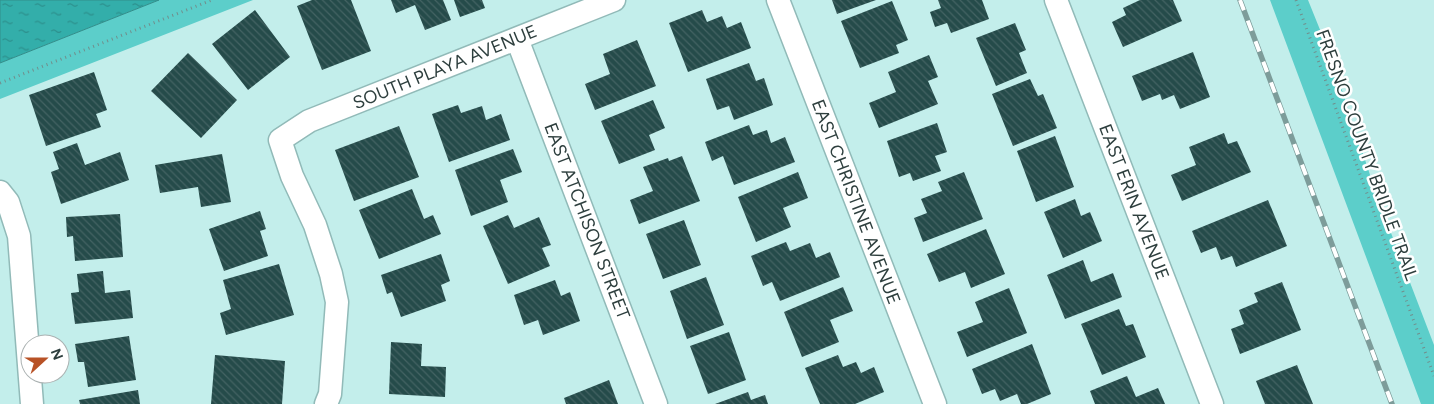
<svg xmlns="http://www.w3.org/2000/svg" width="1434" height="404" viewBox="0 0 1434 404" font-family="Figtree,sans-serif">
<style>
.green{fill:#5cceca}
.water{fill:url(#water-ripples);stroke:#328d8a}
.building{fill:url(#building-back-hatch)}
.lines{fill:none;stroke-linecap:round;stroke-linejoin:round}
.minor-casing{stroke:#91bab8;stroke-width:25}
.path{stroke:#718e8c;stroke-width:3;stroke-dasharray:1 4;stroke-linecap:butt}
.minor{stroke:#fff;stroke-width:22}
.rail-casing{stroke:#7d9c9a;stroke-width:5.5}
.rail{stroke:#fff;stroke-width:4;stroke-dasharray:11;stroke-linecap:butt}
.labels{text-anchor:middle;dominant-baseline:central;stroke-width:5;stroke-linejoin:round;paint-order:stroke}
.street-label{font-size:18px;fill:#2e3f3e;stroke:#fff}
</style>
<defs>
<pattern id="water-ripples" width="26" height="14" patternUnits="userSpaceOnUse" patternTransform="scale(1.25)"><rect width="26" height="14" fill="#33aeaa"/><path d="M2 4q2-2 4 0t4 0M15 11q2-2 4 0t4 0" fill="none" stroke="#2c8f8c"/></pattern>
<pattern id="building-back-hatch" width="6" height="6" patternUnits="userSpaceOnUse" patternTransform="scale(1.25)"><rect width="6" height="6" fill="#254b4a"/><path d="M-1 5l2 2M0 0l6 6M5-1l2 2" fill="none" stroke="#446363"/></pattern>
</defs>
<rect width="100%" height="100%" fill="#c3eeeb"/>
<!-- green -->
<path class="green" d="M159,0H253L0,99V63Z
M1270,0H1308L1331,57L1378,199L1434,345V404H1421Z"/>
<!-- water -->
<path class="water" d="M0,0H159L0,63Z"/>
<!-- building -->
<path class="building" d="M312,0H351L371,51L322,70L297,6Z
M391,0H443L451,20L425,30L415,5L396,13Z
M454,0H482L485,8L460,17Z
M832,0H876L837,14Z
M938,0H982L989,19L951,33L947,23L935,27L930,12L941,8Z
M1140,0H1173L1182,21L1123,47L1112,22L1126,15L1123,8Z
M892,1L908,40L896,45L899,53L860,68L841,21Z
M255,10L290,57L248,90L212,44Z
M702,10L707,22L722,16L727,28L741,22L751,48L688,72L669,23Z
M1015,23L1026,50L1019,53L1027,73L996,86L976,38Z
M637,40L656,86L595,110L585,84L610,74L603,54Z
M1193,52L1210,97L1180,109L1174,95L1162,100L1160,94L1142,101L1132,76Z
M188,53L237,100L201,138L151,91Z
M929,55L938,77L928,81L938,104L879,128L869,103L896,92L888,72Z
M749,63L756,81L764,78L773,105L734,120L729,106L717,110L706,79Z
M94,72L107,110L96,114L101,127L46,146L29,95Z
M1030,79L1038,96L1043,94L1057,128L1013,146L992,94Z
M653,100L665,128L649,135L655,150L619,164L601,121Z
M458,105L461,113L482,106L486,120L501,114L510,140L449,162L432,114Z
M937,123L947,152L935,156L941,171L913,181L910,173L899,177L887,141Z
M749,125L753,135L767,130L771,143L785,137L795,162L734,185L723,156L712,161L705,142Z
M399,126L419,177L354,201L335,150Z
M1224,133L1228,144L1237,141L1251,172L1182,201L1171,175L1196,165L1189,147Z
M1055,136L1074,187L1036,202L1017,151Z
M77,143L85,165L120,152L129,180L61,204L51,172L59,169L53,152Z
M513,149L522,172L500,180L508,202L471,216L455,170Z
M222,154L231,202L201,207L198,187L160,193L155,165Z
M682,156L700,201L639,224L630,200L653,191L643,167L668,158L669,161Z
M798,172L808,198L783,208L791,227L756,242L738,197Z
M964,172L983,219L923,242L914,218L927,213L921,199L942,191L938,182Z
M412,189L424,219L433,215L441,234L379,259L359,210Z
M1075,199L1081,216L1090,212L1102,241L1063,258L1044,212Z
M1268,200L1287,246L1236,267L1232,256L1221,260L1216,247L1201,253L1192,231Z
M260,211L266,229L260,231L268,256L224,271L209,229Z
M120,214L123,257L75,261L73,236L67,237L66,217Z
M508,215L514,228L539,217L551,245L542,248L550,266L508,284L483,226Z
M684,220L701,265L663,279L646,234Z
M986,229L1005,274L971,288L965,272L939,282L927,254Z
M786,242L790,251L810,243L816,258L830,252L840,277L780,301L772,282L763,286L751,256Z
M441,254L450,281L441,285L446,301L401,317L392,292L387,294L381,275Z
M1083,260L1091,282L1113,273L1122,297L1065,319L1047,275Z
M279,264L294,315L226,335L220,313L231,309L223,280Z
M103,271L105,293L130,290L133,318L75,324L71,293L79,292L77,274Z
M706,277L724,325L687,339L670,291Z
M555,280L561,296L570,292L580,321L543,335L538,320L524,325L514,295Z
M1282,282L1301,330L1240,354L1231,329L1244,324L1239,310L1258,302L1254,293Z
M843,287L853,311L830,320L839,342L802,357L784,312Z
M1009,288L1027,333L967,357L957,332L983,322L975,302Z
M1119,309L1126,326L1133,324L1146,357L1102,375L1081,324Z
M729,332L746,380L708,394L690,346Z
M129,336L136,380L88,387L84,362H78L75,344Z
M391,342L422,344L421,366L446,367L445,397L389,394Z
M1032,344L1051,394L1027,404H1021L1017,394L1000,401L995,389L982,394L972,369Z
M215,355L285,361L282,404H211Z
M838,355L843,367L856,362L861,373L874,367L884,392L855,404H820L805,368Z
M1297,365L1313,404H1265L1256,381Z
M1127,376L1136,397L1158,388L1165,404H1095L1090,391Z
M609,380L618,404H566L564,398Z
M138,390L140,404H80L79,400Z
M748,392L751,400L765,395L768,404H715Z"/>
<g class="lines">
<!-- minor casing -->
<g class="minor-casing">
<path id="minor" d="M778,0L935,404
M1056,0L1212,404
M517,39L656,404
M0,192L8,202L19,236L32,404
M326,404L330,394L337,302L331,274L315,225L292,176L280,140L309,121L614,0"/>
</g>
<!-- path -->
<path class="path" d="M1296,0L1434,376
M0,83L212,0"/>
<!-- minor -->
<use href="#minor" class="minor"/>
<!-- rail casing -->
<g class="rail-casing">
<path id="rail" d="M1240,0L1392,404"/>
</g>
<!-- rail -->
<use href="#rail" class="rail"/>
</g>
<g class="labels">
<!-- street labels -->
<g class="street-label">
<text transform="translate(445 67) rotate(-22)">SOUTH PLAYA AVENUE</text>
<text transform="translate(1367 155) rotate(70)">FRESNO COUNTY BRIDLE TRAIL</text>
<text transform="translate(856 202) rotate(69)">EAST CHRISTINE AVENUE</text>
<text transform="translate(1134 202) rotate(69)">EAST ERIN AVENUE</text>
<text transform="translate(587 221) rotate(69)">EAST ATCHISON STREET</text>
</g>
</g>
<!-- north arrow -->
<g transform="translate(45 359) rotate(69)"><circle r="24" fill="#ffffff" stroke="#abb2b2"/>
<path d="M0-4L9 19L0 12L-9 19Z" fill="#b85226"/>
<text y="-8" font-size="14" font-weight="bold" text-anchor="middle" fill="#2e3f3e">N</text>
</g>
</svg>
